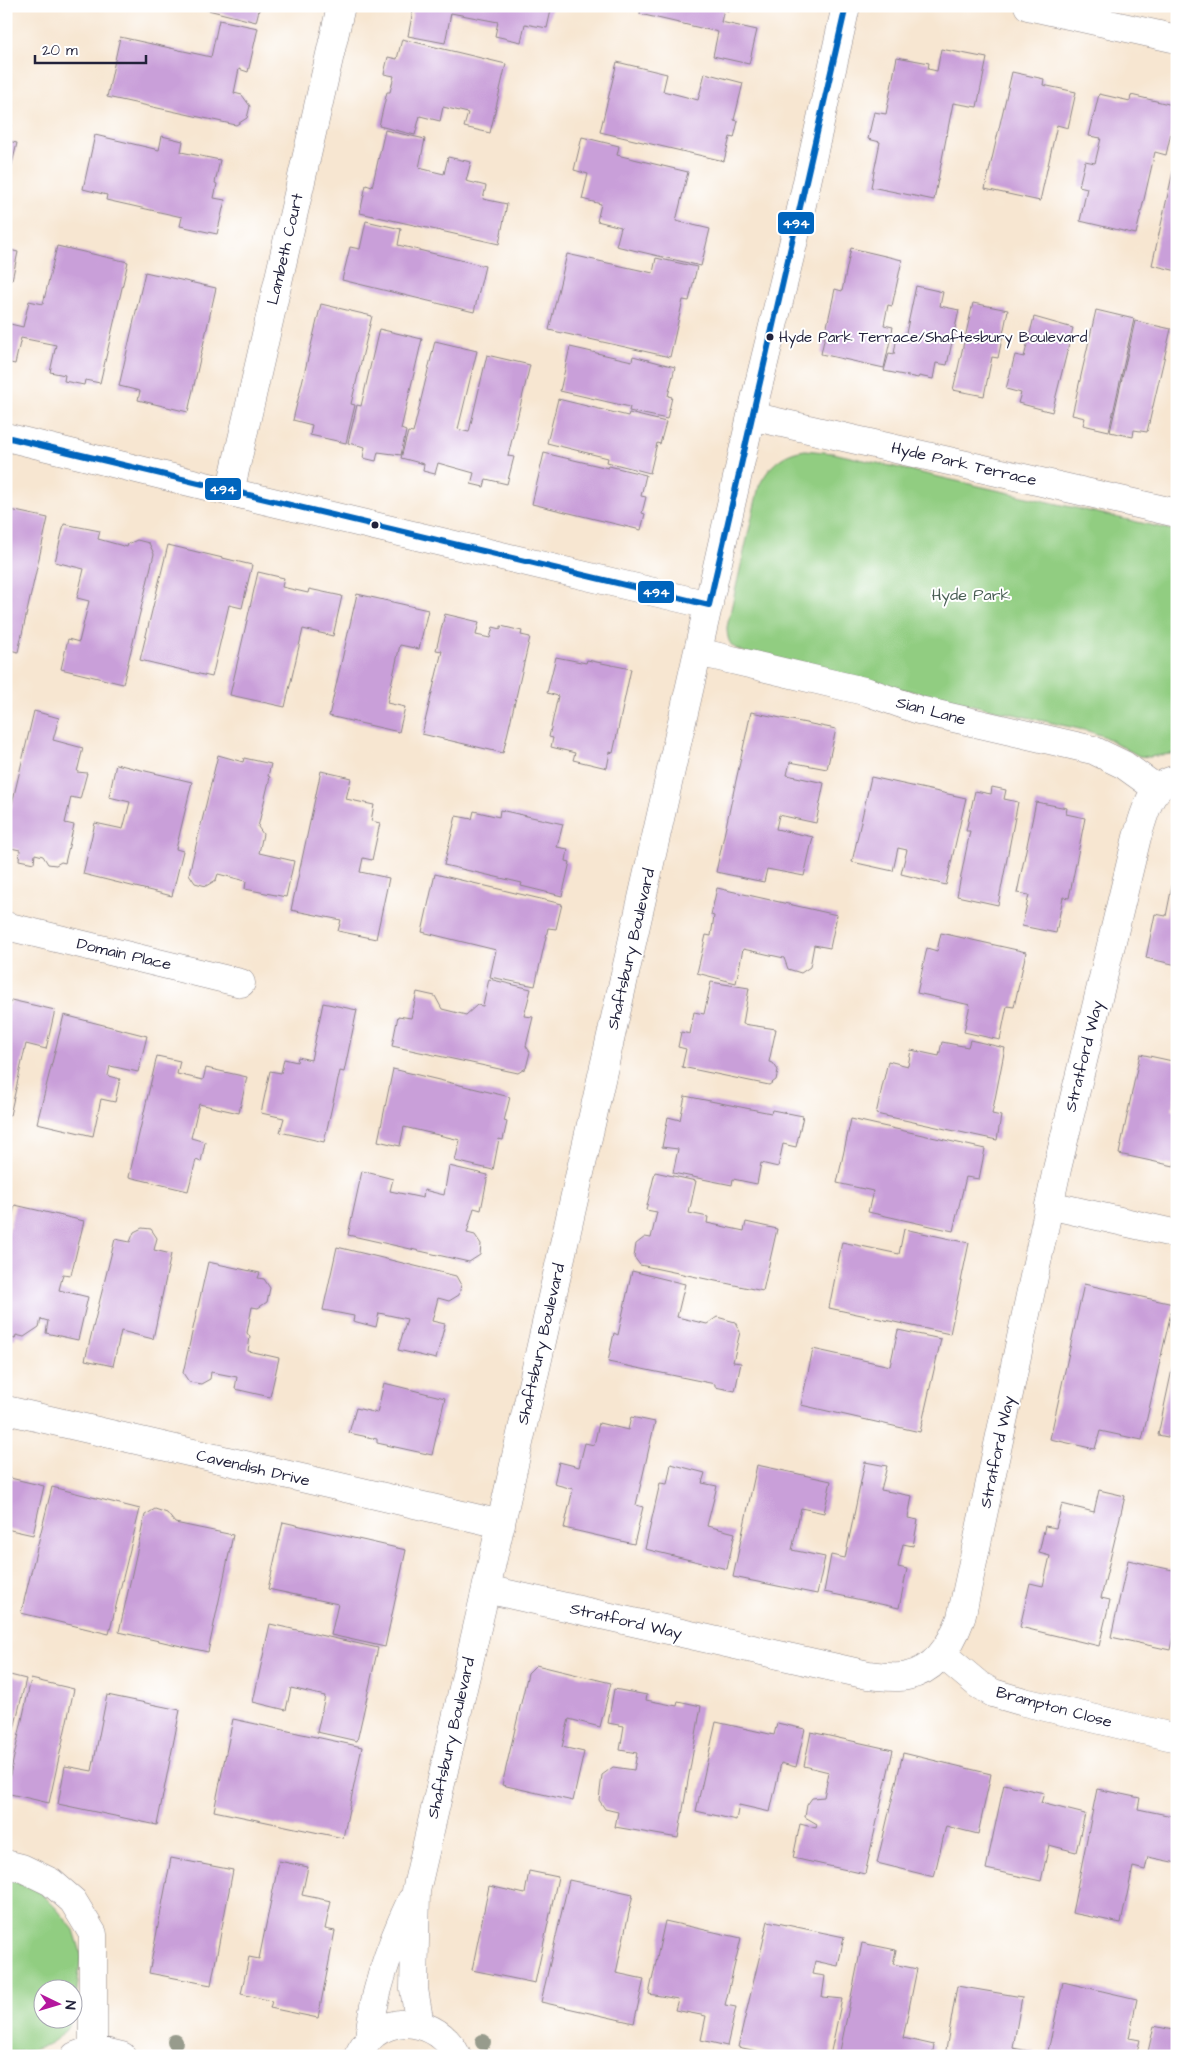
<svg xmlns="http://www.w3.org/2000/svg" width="1183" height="2062" viewBox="0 0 1183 2062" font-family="'Architects Daughter',sans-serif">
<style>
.green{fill:#91cd81;stroke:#5a785e}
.building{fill:#c99fd9}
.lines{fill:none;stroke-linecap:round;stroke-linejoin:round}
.minor-casing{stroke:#8c8486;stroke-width:29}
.minor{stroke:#fff;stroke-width:28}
.bus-1-casing{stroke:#fff;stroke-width:10}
.bus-1{stroke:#0065bd;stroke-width:6}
.tree{fill:#979b8c}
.bus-dot{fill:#22223b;stroke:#fff;stroke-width:2}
.labels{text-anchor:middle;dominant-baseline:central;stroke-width:4;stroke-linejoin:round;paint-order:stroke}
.bus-label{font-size:15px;fill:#22223b;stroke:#fff;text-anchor:start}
.street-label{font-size:16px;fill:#22223b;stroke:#fff}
.park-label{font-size:16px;fill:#495e54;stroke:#fff}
.line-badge{stroke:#fff;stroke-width:2}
.badge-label{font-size:14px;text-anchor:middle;font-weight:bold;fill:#fff}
</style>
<rect width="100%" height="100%" fill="#fff"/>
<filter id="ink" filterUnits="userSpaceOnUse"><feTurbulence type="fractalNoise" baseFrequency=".02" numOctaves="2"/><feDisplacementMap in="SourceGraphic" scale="10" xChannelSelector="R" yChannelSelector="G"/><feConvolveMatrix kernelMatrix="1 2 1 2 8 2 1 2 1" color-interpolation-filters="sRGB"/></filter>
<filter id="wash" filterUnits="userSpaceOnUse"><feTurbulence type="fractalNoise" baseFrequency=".0096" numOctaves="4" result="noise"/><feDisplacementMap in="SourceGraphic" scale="20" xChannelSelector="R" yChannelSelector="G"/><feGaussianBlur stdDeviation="1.12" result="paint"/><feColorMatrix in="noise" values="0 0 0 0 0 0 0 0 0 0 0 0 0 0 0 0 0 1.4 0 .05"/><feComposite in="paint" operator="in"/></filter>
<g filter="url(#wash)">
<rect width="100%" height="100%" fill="#f7e6d1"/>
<!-- green -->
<path class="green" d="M805,450L833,453L1177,531V753L1149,757L1139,756L1103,736L1088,731L756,656C737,649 727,650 727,627L759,486C769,466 782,453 805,450Z
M6,1878L36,1888L56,1908L74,1930L81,1953L75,2011L73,2016L72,1990H42V2020H71C58,2047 34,2052 6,2052Z"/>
<g id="blocks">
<!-- building -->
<path class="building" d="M192,6H260L256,22Z
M414,6H552L547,28L525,24L521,42L495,36L498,22L451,13L445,43L408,36Z
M641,6H729L728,11L724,9L721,22L757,30L749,64L713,56L718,32L640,14Z
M219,20L258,28L248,72L239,69L234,93L242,95L250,106L247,118L236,125L107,97L120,37L211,57Z
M402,39L506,64L490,133L464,127L468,113L443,107L440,121L420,116L415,135L379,126L387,92H390L394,76L384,74L388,57L397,59Z
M941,49L987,58L977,107L953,103L934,200L871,187L880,142L868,139L874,112L886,114L897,57L929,63L928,69L937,71Z
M617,62L667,74L663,91L698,100L705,73L743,83L734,120L738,121L734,138L730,137L724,161L600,132Z
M1012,72L1044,79L1043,85L1076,92L1068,128L1057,125L1040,201L985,189Z
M1099,94L1130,101L1131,95L1177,106L1166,155L1155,152L1136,234L1080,221L1087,188L1079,186L1085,161L1095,163L1101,138L1089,136Z
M6,123L11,124L8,141L17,143L8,181H6Z
M385,130L425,139L419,168L444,174L448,157L471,162L466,181L486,186L483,199L507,204L499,244L360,213L366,185L372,187Z
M95,135L159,150L162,136L183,141L181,152L220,160L215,183L217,184L214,198L225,200L217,234L180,226L182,217L106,200L107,195L83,189Z
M582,137L619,146L617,155L688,172L676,221L710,229L701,266L616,246L621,227L597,221L601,204L582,199L588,174L574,170Z
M1176,158H1177V271L1152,265Z
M366,221L401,229L398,245L485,266L474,312L342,280L350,247L360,249Z
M57,246L128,262L100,383L85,380L84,385L64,381L65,375L50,372L56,345L21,338L15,364L6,362V323L23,327L29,301L43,304Z
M851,248L902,260L892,306L888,305L884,325L893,327L884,368L821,354L835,289L842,291Z
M6,249L18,252L12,280L6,279Z
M567,254L653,273L656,258L697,267L689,301L683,300L670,357L549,330Z
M145,272L216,288L188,412L138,400L140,391L119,386Z
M916,286L943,292L940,306L959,310L947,365L936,363L933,379L919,376L918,378L884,371L889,353L894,354L897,336L905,338Z
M973,303L1008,310L998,358L992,357L984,396L953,390Z
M321,304L372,316L351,404L355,405L346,443L310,435L312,425L293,420Z
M1096,310L1134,319L1109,431L1083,425L1085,418L1072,415Z
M1034,317L1073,328L1052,412L1018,403L1021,393L1006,389L1015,355L1024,357Z
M1135,321L1171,329L1147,432L1134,430L1133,437L1110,432Z
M379,329L422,339L401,429L406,431L401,455L378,452L376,461L363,458L365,447L348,443L357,405L361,406Z
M435,341L477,351L458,429L464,431L469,432L487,355L530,365L508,456L514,457L507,484L486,479L484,487L471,484L474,473L438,463L435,474L423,471L424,464L401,458L408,432L413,433Z
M570,347L632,361L633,356L675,367L668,396L672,397L667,419L629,411L630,407L560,391Z
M558,399L628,416L629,413L666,422L660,444L657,443L650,473L607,462L608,458L547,443Z
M544,453L608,468L609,466L646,475L641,496L646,497L642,513L645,514L641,530L532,504Z
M6,509L48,518L18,652L6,649Z
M64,524L100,531L98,539L127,547L128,544L137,540L149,543L154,554L123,684L61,669L68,639L79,642L89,601L77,598L84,569L55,562Z
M168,545L252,565L242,608L229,605L212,677L140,660Z
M258,572L284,578L282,587L308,593L309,589L342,596L333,636L303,629L285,707L230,695Z
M357,594L428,610L419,649L400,645L387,703L405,707L399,732L329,716Z
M445,614L479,622L476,635L490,638L493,627L501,629V626L522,631L521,635L530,637L503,753L422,734L442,651L436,650Z
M556,657L586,663L587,660L631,669L613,753L610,752L607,768L573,760L575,753L551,747L553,738L549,737L558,696L547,693Z
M34,711L59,718L53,740L83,748L77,772L87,773L80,799L71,797L65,823L74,825L65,863L61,862L56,865L48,864L43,856L35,854L34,863L19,860L20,850L6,847V807L11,808Z
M751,712L836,729L827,769L790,762L787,775L824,783L816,823L779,815L776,829L813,837L804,876L767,869L764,882L716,872Z
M218,755L243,762L244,758L271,764L268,776L270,777L258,827L263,834L259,853L294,861L286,897L245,889L246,881L218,874L216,880L206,886L195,883L189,874Z
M116,764L192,782L176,849L183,851L172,896L83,874L95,823L123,829L130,802L109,797Z
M321,771L351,778L346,799L374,805L371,821L380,823L372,860L363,858L360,872L389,878L376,939L338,931L341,920L291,910Z
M871,777L966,798L946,885L901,874L907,850L898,848L893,871L852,862Z
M992,787L1006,790L1004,799L1018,802L998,905L957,896L970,831H966L975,791L991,794Z
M1036,802L1067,808L1066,814L1085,818L1069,898L1063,897L1056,933L1022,926L1029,895L1017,893Z
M500,810L563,824L557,847L568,849L566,861L570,862L562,896L521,886L522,883L444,865L456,816L472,819L474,811L499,817Z
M1176,866H1177V965L1146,958L1155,914L1166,916Z
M435,874L562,904L556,929L548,928L535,986L490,977L496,950L422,932Z
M717,888L837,915L830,948L814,945L810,967L801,973L788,969L784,958L743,949L736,983L697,973L706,935L711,936L714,916L711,915Z
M941,933L1026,952L1014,1007L1007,1006L1000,1040L964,1032L970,1005L917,993L927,948L937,951Z
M489,979L531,989L524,1016L533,1017L526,1046L530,1052L526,1068L518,1073L392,1046L398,1016L411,1018L417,992L435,996L442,1009L466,1015L477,1005L483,1006Z
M711,982L749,988L743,1024L776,1029L769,1062L773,1063L778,1070L776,1080L769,1085L682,1067L686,1049L678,1047L681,1032L690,1034L694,1012L704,1014Z
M11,1000L55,1010L46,1049L26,1044L10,1115L6,1114V1004L10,1005Z
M323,1003L357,1010L344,1072L340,1071L324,1142L280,1132L284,1118L261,1113L270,1071L281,1073L284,1059L297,1062L298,1057L311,1060Z
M64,1015L147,1036L138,1072L110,1066L108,1076L120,1079L115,1102L101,1099L93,1136L37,1123Z
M970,1040L1005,1048L992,1114L1001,1116L997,1140L876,1114L888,1061L908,1066L911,1050L939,1056L942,1042L968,1047Z
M1140,1054L1177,1062V1088L1172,1109L1177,1110V1152L1174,1166L1119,1154Z
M157,1056L180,1061L177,1074L203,1080L206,1068L247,1077L239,1113L199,1104L191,1138L205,1142L201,1162L196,1160L188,1191L129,1177Z
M393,1069L510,1097L504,1121L507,1122L503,1140L499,1139L493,1170L455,1161L460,1140L404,1127L400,1146L378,1141Z
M685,1096L771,1113L772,1110L803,1116L796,1147L783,1144L778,1167L761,1163L757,1184L733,1179L732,1185L673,1173L678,1149L662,1147L668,1117L680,1120Z
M851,1119L985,1149L979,1179L966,1177L953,1231L868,1212L873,1191L837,1183Z
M449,1166L488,1175L481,1210L474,1208L467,1233L475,1235L481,1244L480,1255L469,1262L348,1235L362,1171L393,1179L390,1191L423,1198L424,1190L444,1195Z
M655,1172L696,1181L689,1213L708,1217L707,1223L744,1231L746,1222L777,1229L763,1291L640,1265L634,1257L636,1244L645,1237L651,1238L657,1212L646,1210Z
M15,1205L84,1221L71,1275L63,1274L59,1290L88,1297L78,1340L46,1333L48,1321L41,1319L39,1327L24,1337L16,1335L15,1339L6,1337V1241Z
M142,1228L151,1229L157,1238L154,1250L171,1254L153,1339L121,1331L113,1366L85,1360L115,1239L130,1242L134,1232Z
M904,1229L969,1243L950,1334L829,1308L842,1242L899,1254Z
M337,1247L456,1276L461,1285L459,1295L449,1301L438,1298L432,1321L445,1324L436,1359L398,1350L407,1319L379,1313L376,1327L353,1321L354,1316L323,1310Z
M208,1262L260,1273L258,1278L264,1279L270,1288L267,1302L258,1308L252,1307L247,1333L250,1337L248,1351L279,1358L270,1397L235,1389L237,1377L211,1372L210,1379L201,1384L189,1382L183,1373Z
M632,1271L685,1284L677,1317L707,1324L717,1317L735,1322L740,1332L733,1362L741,1363L735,1391L715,1387V1384L608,1362L614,1333L618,1335Z
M1084,1284L1173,1304L1142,1440L1100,1431L1095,1449L1050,1439Z
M898,1330L941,1339L920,1432L801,1405L813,1349L890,1366Z
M1176,1351H1177V1439L1158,1435Z
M384,1383L445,1398L432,1455L377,1443V1439L349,1433L356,1408L377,1413Z
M631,1417L655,1422L636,1505L643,1507L634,1544L564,1528L573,1489L554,1484L559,1462L579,1467L585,1443L594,1445L599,1423L628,1430Z
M865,1462L887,1466L881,1490L912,1496L908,1518L918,1520L913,1546L903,1544L898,1567L907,1569L899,1608L824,1592L831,1555L845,1558Z
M671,1464L705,1473L702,1483L717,1486L707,1526L735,1533L727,1569L645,1549L660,1483L667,1484Z
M757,1465L831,1481L824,1513L801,1508L792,1550L825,1557L817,1594L733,1577Z
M6,1477L44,1486L33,1535L6,1529Z
M52,1487L140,1509L109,1634L21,1613Z
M1099,1490L1125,1496L1101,1598L1110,1600L1099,1646L1020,1627L1030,1583L1043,1586L1050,1556L1039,1553L1045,1526L1056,1528L1062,1504L1094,1512Z
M155,1509L167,1513L175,1523L233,1535L208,1652L119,1632L145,1515Z
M283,1522L406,1550L385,1647L331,1635L338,1604L268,1589Z
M1128,1560L1177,1571V1618L1170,1650L1111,1637Z
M270,1624L378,1648L357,1741L317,1732L325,1696L291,1688L286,1710L253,1702Z
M536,1665L611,1683L600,1727L569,1719L562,1747L584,1752L573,1801L502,1785L528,1673Z
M6,1674L26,1679L7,1758H6Z
M31,1679L74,1689L49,1803L6,1793Z
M614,1689L647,1695L646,1700L677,1706L678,1701L701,1706L678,1838L615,1827L618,1812L605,1809L599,1800L602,1775L613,1767L634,1770L637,1753L620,1750L624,1726L608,1723Z
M107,1695L180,1710L157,1825L58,1804L65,1766L92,1771Z
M233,1719L362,1747L343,1838L214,1811Z
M716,1722L774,1735L777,1723L805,1729L796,1767L781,1763L770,1812L739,1805L736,1820L696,1811Z
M811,1732L893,1750L865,1874L793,1858L800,1824L816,1828L817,1824L805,1817L807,1805L812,1798L824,1797L829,1772L804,1766Z
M903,1753L991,1774L978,1834L946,1826L934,1877L877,1863Z
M1004,1784L1044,1793L1041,1803L1085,1814L1076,1852L1049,1845L1041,1881L986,1869Z
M1097,1789L1140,1798L1138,1809L1177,1817V1863L1148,1857L1145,1870L1133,1867L1121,1923L1072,1913Z
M171,1858L233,1870L211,1985L149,1973Z
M279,1861L308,1867L302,1895L331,1901L325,1929L335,1931L318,2018L270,2008L272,2001L241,1994L249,1957L259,1959Z
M529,1871L558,1877L535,1983L472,1970L489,1886L525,1894Z
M569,1880L633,1894L616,1973L644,1979L634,2023L541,2002Z
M665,1921L741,1938L725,2005L736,2007L727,2046L701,2040L706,2016L675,2010L678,1999L649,1994Z
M768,1921L844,1937L838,1966L815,1961L812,1974L825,1976L822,1997L842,1999L830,2056H780L738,2047Z
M862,1943L896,1950L893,1964L917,1969L903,2038L934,2045L932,2056H839Z
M1063,1982L1137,1999L1129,2038L1140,2040L1136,2056H1047Z
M957,1986L1022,1997L1013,2048L1034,2052L1033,2056H945Z
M1154,2026L1177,2031V2056H1147Z"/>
</g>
</g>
<g filter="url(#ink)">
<use href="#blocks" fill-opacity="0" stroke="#8c8486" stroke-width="1"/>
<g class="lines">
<!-- minor casing -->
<g class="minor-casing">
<path id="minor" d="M1028,6L1177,39
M751,416L1177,513
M6,437L230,492L709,605
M230,492L341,6
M698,652L868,692L919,710L1093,750L1124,765L1156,788
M6,926L241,983
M1049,1205L1177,1234
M6,1410L501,1524
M486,1589L868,1675C880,1676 895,1679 907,1676C936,1670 952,1643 961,1618L1057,1169L1137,837C1145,814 1149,784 1177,779
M942,1654L979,1685L993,1693L1024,1702L1177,1738
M6,1864L22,1868L51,1882L73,1901L93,1934V2049
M420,2025L414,1989L416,1891L486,1589L751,416L795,236L846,6
M369,2039C373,1994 391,1943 411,1901
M75,2056L93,2049L122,2056
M358,2056C362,2048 367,2040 374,2034C403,2013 442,2025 457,2056"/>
</g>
<!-- minor -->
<use href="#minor" class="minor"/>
<!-- bus-1 casing -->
<g class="bus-1-casing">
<path id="bus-1" d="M6,437L709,605L846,6"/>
</g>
<!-- bus-1 -->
<use href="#bus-1" class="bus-1"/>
</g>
<!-- trees -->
<g class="tree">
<circle cx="175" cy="2042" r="8"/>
<circle cx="483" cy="2042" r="8"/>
</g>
</g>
<!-- markers -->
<g class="bus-dot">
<circle cx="770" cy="337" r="4.5"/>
<circle cx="375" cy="525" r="4.5"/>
</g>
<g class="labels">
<!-- bus labels -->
<g class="bus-label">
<text x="779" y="337">Hyde Park Terrace/Shaftesbury Boulevard</text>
</g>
<!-- street labels -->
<g class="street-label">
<text transform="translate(285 249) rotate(-77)">Lambeth Court</text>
<text transform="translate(964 464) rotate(13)">Hyde Park Terrace</text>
<text transform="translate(931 711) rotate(15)">Sian Lane</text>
<text transform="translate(631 949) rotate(-77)">Shaftsbury Boulevard</text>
<text transform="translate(124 954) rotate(13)">Domain Place</text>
<text transform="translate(1084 1056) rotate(-76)">Stratford Way</text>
<text transform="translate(541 1344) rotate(-77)">Shaftsbury Boulevard</text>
<text transform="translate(997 1452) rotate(-78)">Stratford Way</text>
<text transform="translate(253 1468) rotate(13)">Cavendish Drive</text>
<text transform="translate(626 1621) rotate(13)">Stratford Way</text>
<text transform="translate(1054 1707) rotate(15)">Brampton Close</text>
<text transform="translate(451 1738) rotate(-77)">Shaftsbury Boulevard</text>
</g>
<!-- park labels -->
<g class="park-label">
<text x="971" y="595">Hyde Park</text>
</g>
</g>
<g class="line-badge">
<rect x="777" y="211" width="38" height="24" rx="5" fill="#0065bd"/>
<rect x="204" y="477" width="38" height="24" rx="5" fill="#0065bd"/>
<rect x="637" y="580" width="38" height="24" rx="5" fill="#0065bd"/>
</g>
<g class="badge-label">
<text x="796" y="228">494</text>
<text x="223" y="494">494</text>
<text x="656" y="597">494</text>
</g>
<!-- margin -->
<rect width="1183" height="2062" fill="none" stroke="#fff" stroke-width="25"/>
<!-- north arrow -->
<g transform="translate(58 2004) rotate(95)"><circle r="24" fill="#ffffff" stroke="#a7a7b1"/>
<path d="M0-4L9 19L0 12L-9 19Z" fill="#b5179e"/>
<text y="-8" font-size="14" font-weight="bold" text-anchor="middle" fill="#22223b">N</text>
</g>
<!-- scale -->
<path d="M35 55v8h111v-8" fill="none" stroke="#22223b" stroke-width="2.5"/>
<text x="42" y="55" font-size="15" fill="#22223b" stroke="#ffffff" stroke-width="4" paint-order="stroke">20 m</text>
</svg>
